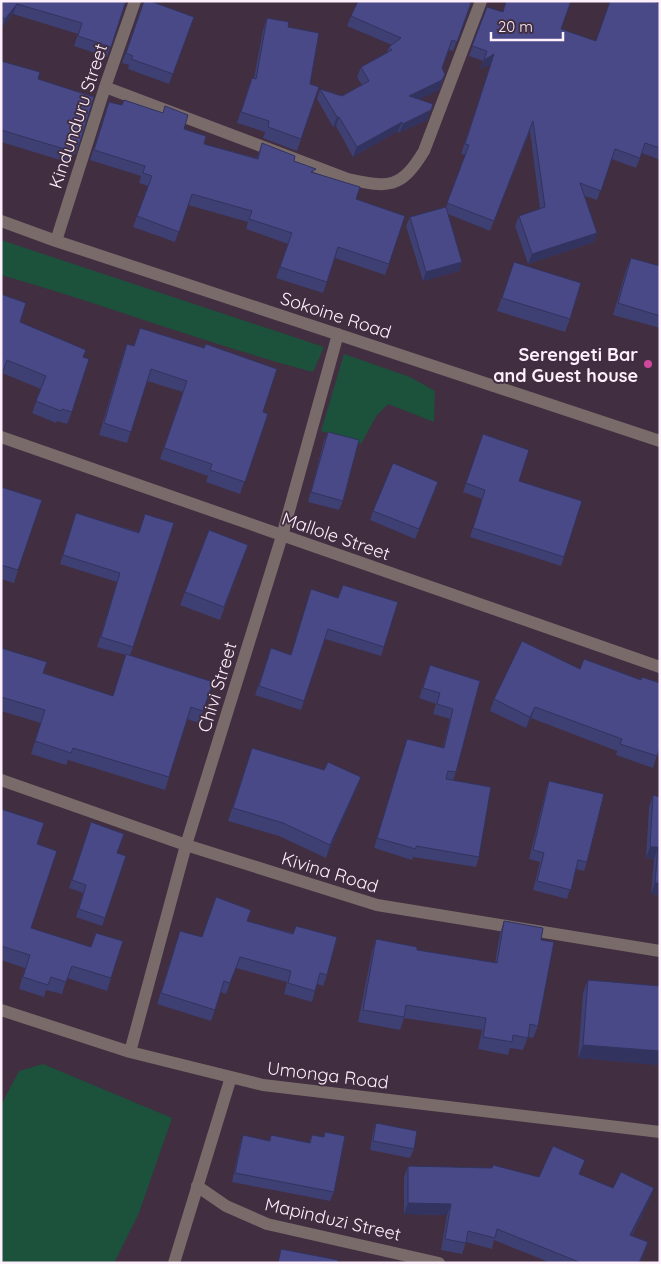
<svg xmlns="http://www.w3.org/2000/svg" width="661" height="1264" viewBox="0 0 661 1264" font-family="Quicksand,sans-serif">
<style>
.green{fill:#1c513b}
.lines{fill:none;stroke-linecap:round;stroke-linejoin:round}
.street{stroke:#796b69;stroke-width:12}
.wall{fill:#3e3f73}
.shaded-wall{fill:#32335e}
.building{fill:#484986;stroke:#32335e}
.hotel-dot{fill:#d1479c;stroke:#412e40;stroke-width:2}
.labels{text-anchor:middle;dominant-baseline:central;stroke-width:4;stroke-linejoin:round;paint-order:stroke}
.street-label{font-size:18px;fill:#fdf0fc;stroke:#412e40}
.poi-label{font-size:18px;font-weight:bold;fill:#fdf0fc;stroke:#412e40;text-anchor:end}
</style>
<rect width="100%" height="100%" fill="#412e40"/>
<!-- green -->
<path class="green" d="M1,240L324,347L313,372C208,344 106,305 1,275Z
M344,354L410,377L435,391L434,422L388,404L377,415L361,444L321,431Z
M43,1064L172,1118L139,1213L114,1263H1V1105L19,1071Z"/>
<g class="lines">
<!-- street -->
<path class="street" d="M105,87L348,179C389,188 401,189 424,151L481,1
M1,221L56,241L660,441
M56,241L105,87L135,1
M1,437L660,667
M1,780L186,845L377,905L660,951
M1,1010L130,1052L263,1085L660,1132
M130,1052L186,845L282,536L338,334
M197,1186L226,1206L267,1224L439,1263
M174,1263L231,1077"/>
</g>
<!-- wall -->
<path class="wall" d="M1,1H126L107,57L74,46L78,34L13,14L1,29Z
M144,1L194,17L169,84L128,69L129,65L122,63Z
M471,3L453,51L449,50L442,68L445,74L439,90L419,99L433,104L427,120L399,133L398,131L353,157L336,126L333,127L317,99L320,89L342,96L362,85L357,77L361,67L387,53L389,47L392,45L347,26L351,16Z
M660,4V160L642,153L636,168L612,159L597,200L585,196L597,233L594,242L528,264L515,226L519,216L540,209L530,131L490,231L448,214L462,262L459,271L423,281L406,226L410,217L446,207L466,155L461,154L491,64L480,69L483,61L469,56L487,7L596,41Z
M267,18L288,27L310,84L319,87L297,151L263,138L265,132L237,123L248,89L254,78L263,30Z
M1,61L38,79L79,145L75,155L70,154L67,162L1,142Z
M109,102L184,129L204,144L257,158L262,143L315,173L356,199L389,264L385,275L335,258L323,293L276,278L288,244L246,229L248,222L188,205L175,242L133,227L148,186L139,183L141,176L90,160Z
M631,258L660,266V328L613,315L626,270Z
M514,262L570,319L565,332L497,311Z
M20,322L83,357L72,412L67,424L57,421L56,423L32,413L41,389L2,373Z
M140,328L263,412L268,414L240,494L206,482L208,476L160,459L183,392L147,381L127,443L99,435L123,355L127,344L134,346Z
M328,432L343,501L339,510L308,502L324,441Z
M483,434L519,481L564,557L561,566L470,537L482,499L463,492Z
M1,487L18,570L14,583L1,579Z
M435,491L415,539L370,520L373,511Z
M76,513L139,532L145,514L133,647L130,655L203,711L199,723L187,719L165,790L68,760L66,765L31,754L41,723L1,711V648L43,673L113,696L126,655L97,647L117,582L60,564Z
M209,530L248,545L220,620L180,605Z
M311,589L384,647L381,656L325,639L301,710L255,695L268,657L291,655Z
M430,665L480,681L456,772L453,780L479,857L476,867L413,857L412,860L374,848L407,739L443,748L450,719L433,714L436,704L419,698Z
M580,669L641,680L660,683V756L657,755L653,768L616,755L617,751L531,718L526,728L490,711L494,699Z
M252,748L324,770L361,777L356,790L326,858L279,836L228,821Z
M549,781L587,862L584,871L576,869L567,899L533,890L540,862L529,859L546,790Z
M653,795L660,797V895L651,894L654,859L646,858L649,807Z
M1,809L37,844L31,928L111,978L107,991L67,978L62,994L46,990L44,997L19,989L25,968L1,960Z
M91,822L117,853L105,918L102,926L76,917L83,893L69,888Z
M247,921L293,933L296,926L327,975L323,986L317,984L312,1002L284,994L287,982L236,968L226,994L221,992L211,1021L157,1004L180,931L201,937Z
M504,921L541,940L538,1026L533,1038L528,1037L523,1050L510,1048L508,1055L478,1049L482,1030L404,1018L400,1030L358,1022L372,952L376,939L417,950L495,963L500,933Z
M588,980L660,1065L578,1058L583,993Z
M376,1123L414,1149L410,1158L370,1150L373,1132Z
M325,1132L334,1192L330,1201L232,1182L240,1144L243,1135L269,1141L271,1135L309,1143L312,1135L323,1137Z
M408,1166L539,1177L579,1175L613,1188H654L650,1199L632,1236L648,1242L640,1263H551L494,1240L492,1249L466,1242L462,1254L441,1250L447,1215L404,1214V1177Z"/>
<!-- shaded-wall -->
<path class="shaded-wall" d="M17,4L13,14L1,29L5,19Z
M494,54L491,64L480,69L484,60Z
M442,80L439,90L406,106L409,96Z
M431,110L427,120L399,133L403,124Z
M337,117H339L336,126L333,127Z
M402,122L398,131L353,157L357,147Z
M597,233L594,242L528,264L532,254Z
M462,262L459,271L423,281L426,272Z
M535,707L531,718L526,728L530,717Z
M361,777L356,790L326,858L330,845Z
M650,847H658L654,859L646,858Z
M655,883H660V895L651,894Z
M583,1045L660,1051V1065L578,1058Z
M654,1188L650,1199L626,1246L630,1235Z
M408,1203L451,1204L447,1215L404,1214Z"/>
<!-- building -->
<path class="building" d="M1,1H126L111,47L78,36L82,23L17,4L5,19L1,16Z
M144,1H150L194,17L173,74L131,59L133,56L126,53Z
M358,1H467L471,3L457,42L452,40L442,68L445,74L442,80L409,96L433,104L431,110L403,124L402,122L357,147L339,117H337L320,89L342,96L369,81L361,67L392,50L389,47L401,38L351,16Z
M506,1H571L561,29L596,41L610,1H653L660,4V148L645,143L640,158L615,149L601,191L580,183L597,233L532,254L519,216L545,207L533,121L494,221L447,203L469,145L465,144L494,54L484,60L487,51L472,46L487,7L503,12Z
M267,18L289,22L288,27L319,33L310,84L319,87L301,139L268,127L269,121L241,112L252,78L256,79Z
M1,61L40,72L38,79L94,97L79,145L74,143L71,151L1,130Z
M124,100L163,113L165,106L188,115L184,129L206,136L204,144L258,159L262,143L295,156L294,161L316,169L311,172L360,187L356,199L405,216L389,264L338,247L327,282L280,267L292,233L249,219L252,211L192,194L179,232L137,216L152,176L143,173L145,166L94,150L109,102L122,105Z
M446,207L462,262L426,272L410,217Z
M631,258L660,266V316L618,303Z
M514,262L581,283L570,319L502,298Z
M1,294L26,303L20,322L86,350L83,357L89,359L72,412L62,409L61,411L36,401L46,376L7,360L1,376Z
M140,328L204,348L206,344L277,369L263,412L268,414L245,482L210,470L212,464L164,448L187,381L151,369L131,432L104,423L127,344L134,346Z
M328,432L359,440L343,501L311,492Z
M483,434L529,450L519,481L582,501L564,557L473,528L485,490L466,483Z
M393,463L438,482L419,529L373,511Z
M1,487L42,500L18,570L1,565Z
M76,513L139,533L145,514L174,523L133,647L101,637L120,573L63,555Z
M209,530L248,545L224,607L185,592Z
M343,585L398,602L384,647L328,629L304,701L259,686L271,648L291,655L311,589L338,598Z
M522,641L580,669L584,659L641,680L642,677L660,683V748L657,756L620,744L622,739L535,707L530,717L494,699Z
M1,648L47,662L43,673L113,696L126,654L213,682L203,711L191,707L169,777L73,748L71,753L35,741L45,710L1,697Z
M430,665L480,681L456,772L448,771L446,779L491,787L479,857L416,846V849L377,838L407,739L444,748L453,709L437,704L440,693L423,688Z
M252,748L324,770L328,762L361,777L330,845L283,823L233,808Z
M549,781L604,794L587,862L578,860L571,890L537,881L544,853L533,850Z
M653,795L660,797V883H655L658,847H650Z
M1,809L44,823L37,844L57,851L31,928L91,947L96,933L123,941L111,978L72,966L66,982L51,977L48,985L23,977L30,955L1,946Z
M91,822L124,834L117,853L126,856L105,918L79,909L86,885L72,880Z
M216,897L251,910L247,921L293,934L296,926L337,937L327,975L320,973L315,991L288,983L291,971L240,957L230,983L224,981L215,1010L161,993L180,931L202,937Z
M504,921L543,928L541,940L554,942L538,1026L530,1024L528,1038L513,1035L512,1042L483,1037L486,1018L406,1005L404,1017L363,1010L376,939L417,947V950L497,963Z
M588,980L660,986V1051L583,1045Z
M376,1123L417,1131L414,1149L373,1141Z
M325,1132L345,1136L334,1192L235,1173L243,1135L270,1141L271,1135L310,1143L312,1135L324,1137Z
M553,1146L585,1160L579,1174L613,1188L621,1172L654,1188L630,1235L648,1242L639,1263H579V1262L497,1229L495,1238L468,1231L466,1243L445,1239L451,1204L408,1203V1166L492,1168L493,1165L539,1177Z
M281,1249L338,1260L337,1263H278Z"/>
<!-- markers -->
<circle class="hotel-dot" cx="648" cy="364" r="5"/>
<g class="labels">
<!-- street labels -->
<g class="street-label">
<text transform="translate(78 116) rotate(-72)">Kindunduru Street</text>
<text transform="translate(336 315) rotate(18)">Sokoine Road</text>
<text transform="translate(336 536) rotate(19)">Mallole Street</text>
<text transform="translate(217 687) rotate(-73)">Chivi Street</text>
<text transform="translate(330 872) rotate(17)">Kivina Road</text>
<text transform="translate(328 1075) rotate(7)">Umonga Road</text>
<text transform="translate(333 1219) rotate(13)">Mapinduzi Street</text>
</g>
<!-- poi labels -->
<g class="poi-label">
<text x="638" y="354">Serengeti Bar<tspan x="638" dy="21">and Guest house</tspan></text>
</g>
</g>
<!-- border -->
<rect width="661" height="1264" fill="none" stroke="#fdf0fc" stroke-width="5"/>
<!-- scale -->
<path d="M491 32v8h72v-8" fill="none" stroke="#fdf0fc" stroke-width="2.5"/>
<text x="498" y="32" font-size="15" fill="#fdf0fc" stroke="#412e40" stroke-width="4" paint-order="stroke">20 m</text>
</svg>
